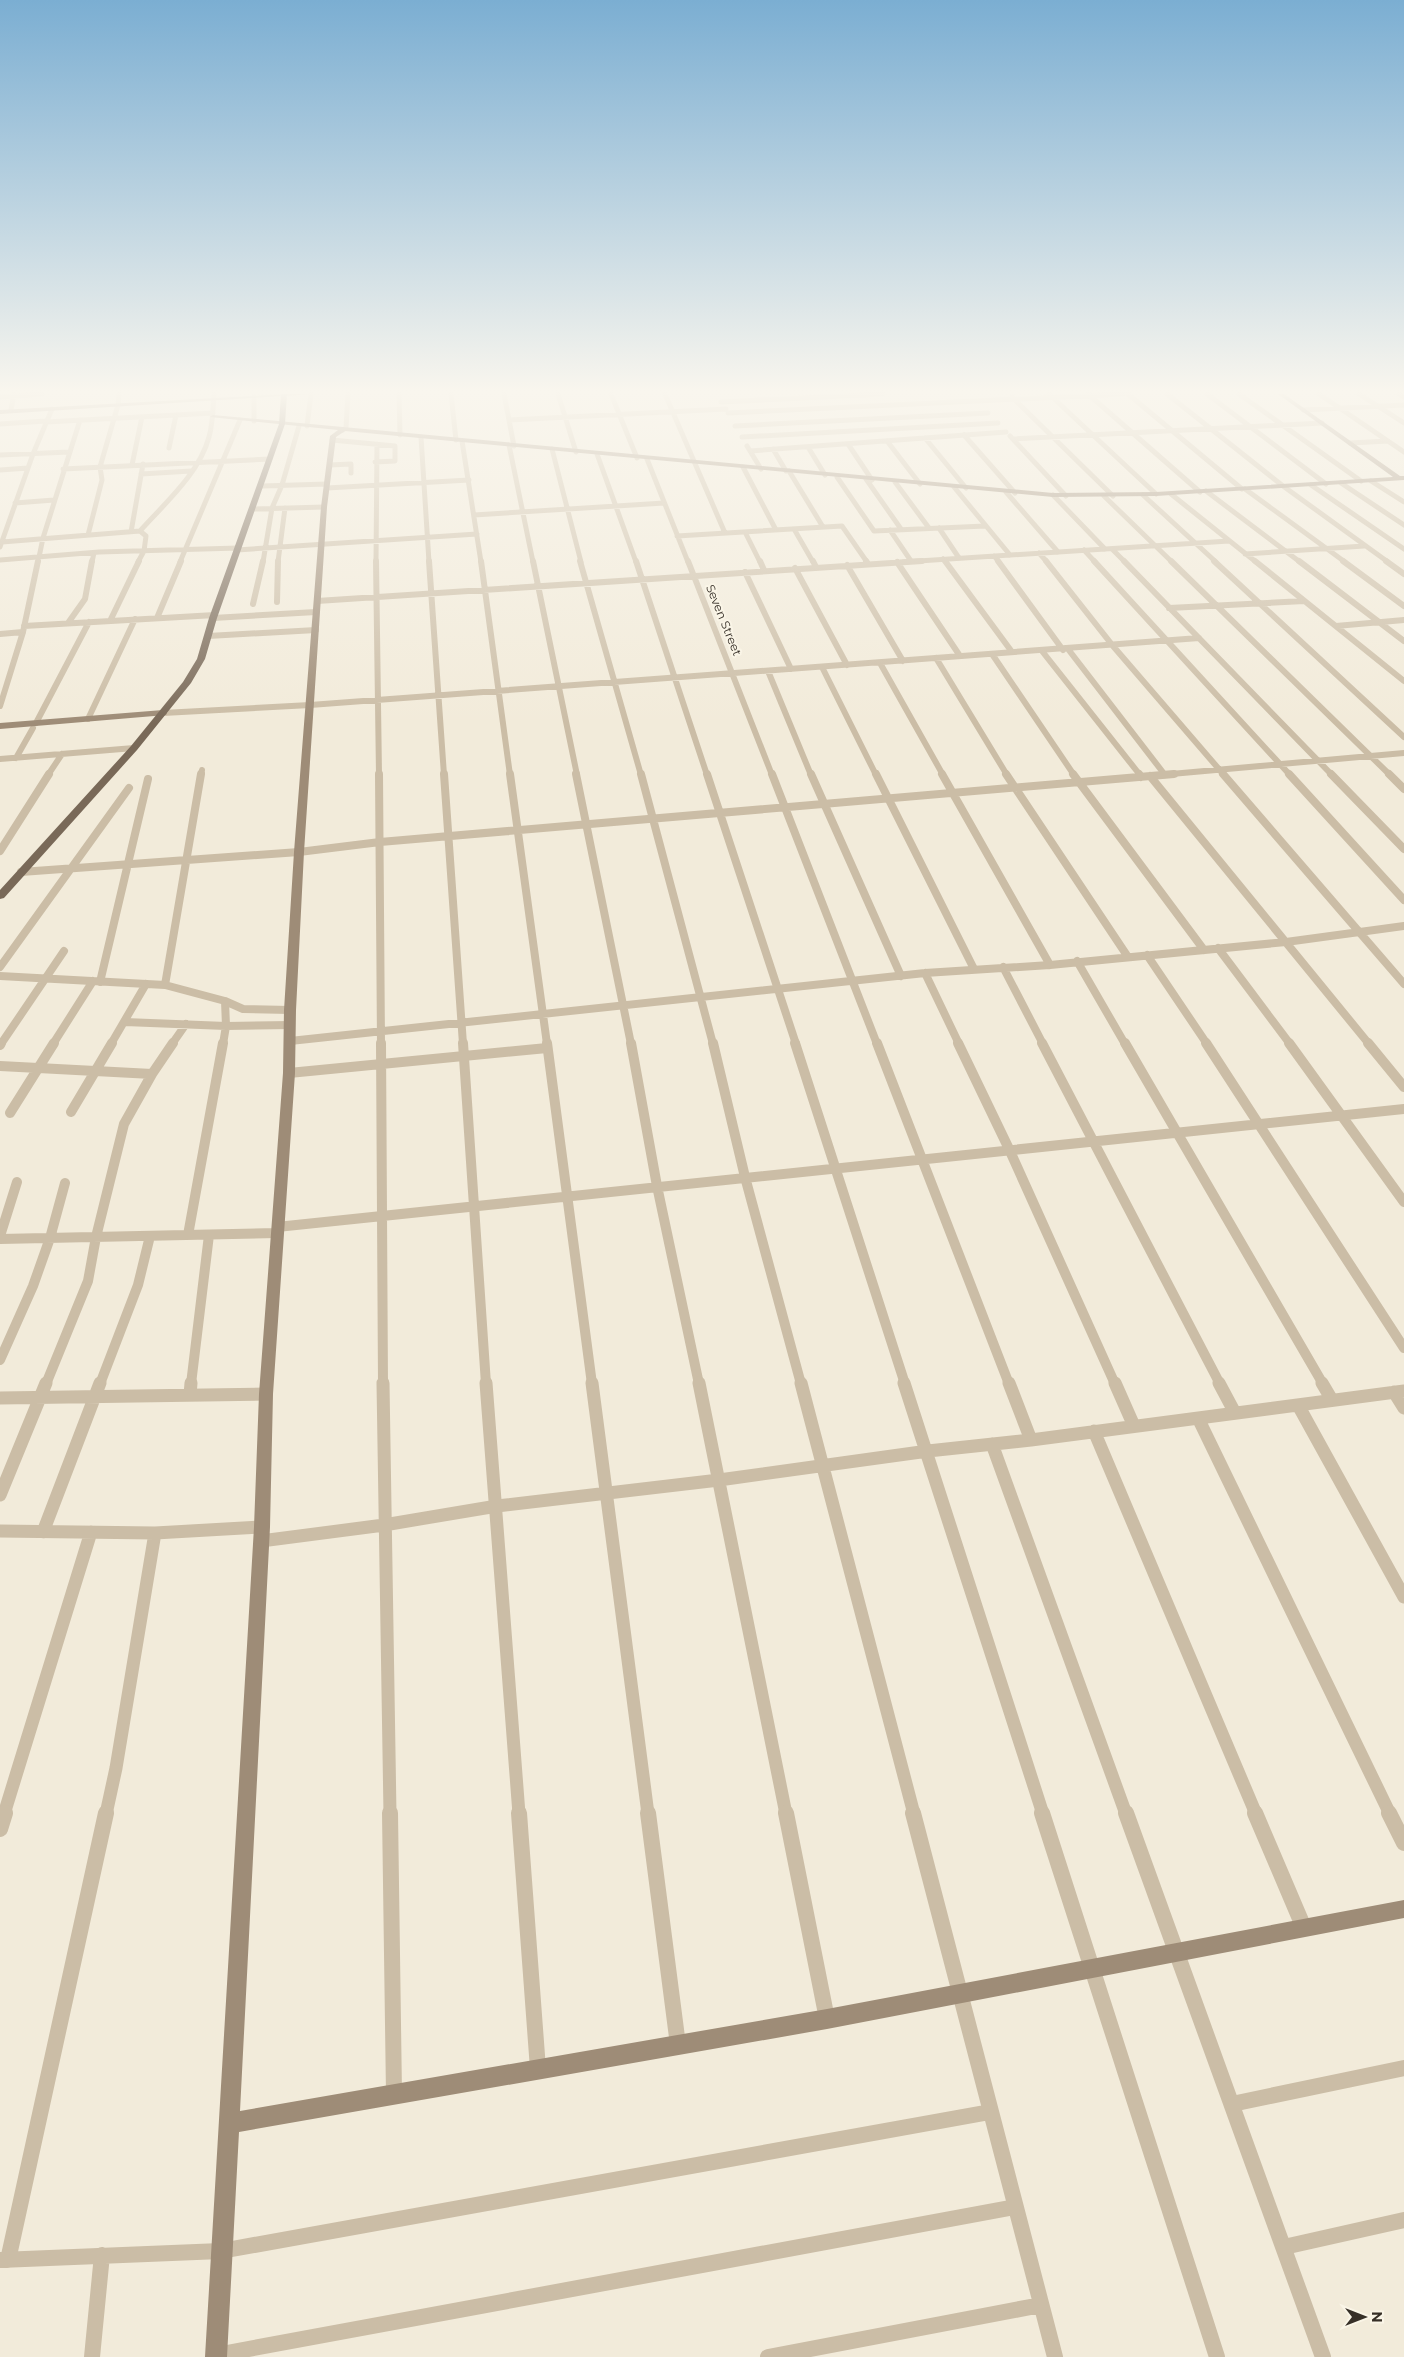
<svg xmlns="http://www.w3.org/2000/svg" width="1404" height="2357" viewBox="0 0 1404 2357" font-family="Montserrat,sans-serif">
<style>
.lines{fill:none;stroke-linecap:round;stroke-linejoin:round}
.street-far5{stroke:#cbbda6;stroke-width:5}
.street-far4{stroke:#cbbda6;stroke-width:6}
.street-far3{stroke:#cbbda6;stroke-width:8}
.street-far2{stroke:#cbbda6;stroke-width:10}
.street-far1{stroke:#cbbda6;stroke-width:13}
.street{stroke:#cbbda6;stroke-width:16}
.secondary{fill:#9e8c77;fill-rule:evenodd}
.primary{fill:#796958;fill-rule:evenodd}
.labels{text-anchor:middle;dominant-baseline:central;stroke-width:4;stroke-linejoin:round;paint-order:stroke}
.far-street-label{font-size:12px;fill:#362f27;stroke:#faf5e7}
</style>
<rect width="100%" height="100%" fill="#f2ebda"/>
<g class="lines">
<!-- street-far5 -->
<path class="street-far5" d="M399,394L400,435
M451,394L456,440
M504,394L514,446
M558,394L576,452
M611,394L637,458
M665,394L725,533
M1049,394L1156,494
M1088,394L1200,492
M1128,394L1242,489
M1167,394L1283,486L1388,562
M1207,394L1326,484
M1239,394L1361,481
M1319,394L1404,452
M1359,394L1404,423
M1399,394L1404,397
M0,397L42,394
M254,397V421
M1012,397L1113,496
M721,402L883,394
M11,410L14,394
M1303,410L1404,405
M728,413L1123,394
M509,420L726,409
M46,422L213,413
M0,424L46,421
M307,426L311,394
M735,426L988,413
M343,430L346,428L348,394
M964,435L1015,493
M1010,436L1066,496
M421,437L429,562
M742,437L998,423
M925,438L966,488
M1013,439L1322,423
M332,440L395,446V461L375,462
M462,441L481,562
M887,441L920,484
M1350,443L1388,441
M848,444L872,480
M509,445L533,562
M747,446L761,469
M808,447L825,475
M169,448L176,415
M552,449L581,562
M773,449L786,471
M750,451L1006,432
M597,454L636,562
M0,455L69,452
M647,459L688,562
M132,465L142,417
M330,465L351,464V473
M743,467L776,530
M63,469L270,459
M0,470L28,468
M789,471L823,527
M141,474L191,471
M837,477L874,531L985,526
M866,479L901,529
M1371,481L1404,502
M895,482L929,528
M1341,483L1404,525
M1311,485L1404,549
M262,486L327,484
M954,487L1010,555
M327,488L469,480
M1245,489L1345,562
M1206,491L1300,562
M1006,492L1058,552
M1171,494L1256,562
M1053,495L1105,549
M1143,495L1216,562
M1104,496L1172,562
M15,503L54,500
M252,509L324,507
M474,515L664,503
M939,528L959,558
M794,529L813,562
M890,530L911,561
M131,532L143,464
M745,532L760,562
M88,535L102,480L100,467L118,405L119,394
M677,536L842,526L867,562
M2,542L140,531
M0,547L33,454L52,409
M1112,549L1125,562
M237,550L477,534
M1084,550L1095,562
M1039,553L1047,562
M1245,554L1364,546
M994,556L999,562
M943,559L946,562
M0,560L99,552L238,548
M38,562L43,538L80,420
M92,562L94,553
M138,562L144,551L146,536L140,531C165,503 199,474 209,437C213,423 213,408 214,394
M180,562L240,420
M263,562L272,508L282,485L299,426
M278,562L285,508
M376,562L377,444
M903,562L1229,541"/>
<!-- street-far4 -->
<path class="street-far4" d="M376,561L379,775
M429,561L444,775
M481,561L510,775
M533,561L577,775
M580,561L641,775
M636,561L707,775
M688,561L772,775
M760,561L764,570
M813,561L816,567
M866,561L868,564
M945,561L1012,652
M998,561L1063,650
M1046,561L1113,646L1224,775
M1094,561L1290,775
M1124,561L1332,775
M1171,561L1390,775
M1214,561L1404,737
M1255,561L1404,681
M1299,561L1404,641
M1343,561L1404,606
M1386,561L1404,574
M897,562L960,656
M847,565L903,661
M795,568L847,665
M745,572L791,669
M317,601L922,561
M277,602L278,561
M253,604L263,561
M1169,608L1304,601
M157,618L181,561
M213,618L316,612
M110,621L139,561
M68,623L85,599L92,561
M24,626L215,615
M1336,626L1404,620
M0,634L23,632
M208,636L316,630
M1068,649L1165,775
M1042,651L1140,775
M992,654L1074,775
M936,658L1007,775
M880,663L943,775
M822,667L876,775
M768,671L811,775
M0,706L23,632L38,561
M163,713L310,705L1199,638
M88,719L135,619
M36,723L89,622
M16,758L33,728
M0,759L134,748
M48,775L62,754
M201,775L202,770
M1160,775L1404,753"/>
<!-- street-far3 -->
<path class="street-far3" d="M379,774L381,1044
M444,774L463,1044
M510,774L547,1044
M576,774L631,1044
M641,774L713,1044
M707,774L796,1044
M772,774L877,1044
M811,774L901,976
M876,774L974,969
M942,774L1050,965
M1006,774L1128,957
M1073,774L1204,950
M1139,774L1141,777
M1223,774L1404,984
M1289,774L1404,900
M1331,774L1404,849
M1389,774L1404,789
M1150,776L1369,1044
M0,851L49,774
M21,872L299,852L380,842L1174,774
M1218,948L1290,1044
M1147,955L1207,1044
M1077,961L1125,1044
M0,967L129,788
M1003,967L1043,1044
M925,973L959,1044
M0,976L165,985L225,1001L243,1009L290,1010
M100,982L148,779
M165,985L201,774
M125,1022L226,1026L291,1025
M290,1041L925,973L1050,965L1286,942L1404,926
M1,1044L64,951
M53,1044L93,981
M111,1044L146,984
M172,1044L186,1024
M223,1044L226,1026L225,1001"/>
<!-- street-far2 -->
<path class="street-far2" d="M381,1043L383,1384
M463,1043L486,1384
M547,1043L592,1384
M631,1043L657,1186L699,1384
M713,1043L745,1177L801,1384
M795,1043L905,1384
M877,1043L1009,1384
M958,1043L1009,1149L1115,1384
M1042,1043L1220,1384
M1125,1043L1323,1384
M1206,1043L1404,1348
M1289,1043L1404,1202
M1368,1043L1404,1087
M0,1045L1,1043
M0,1066L152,1074
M289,1073L547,1048
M71,1112L112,1043
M10,1113L54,1043
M277,1227L1404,1109
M188,1235L223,1043
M0,1236L17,1182
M0,1239L276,1233
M0,1360L33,1286L50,1238L65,1183
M46,1384L88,1281L96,1237L124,1124L152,1074L173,1043
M100,1384L138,1285L150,1236
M191,1384L209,1235"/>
<!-- street-far1 -->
<path class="street-far1" d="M383,1383L390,1814
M486,1383L519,1814
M592,1383L648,1814
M699,1383L786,1814
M801,1383L914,1814
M904,1383L1043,1814
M1009,1383L1031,1440
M1115,1383L1134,1426
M1219,1383L1235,1413
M1322,1383L1332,1400
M1394,1392L1404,1408
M190,1395L191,1383
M0,1398L266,1394
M1298,1405L1404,1597
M1198,1418L1390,1814
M1094,1431L1256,1814
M992,1444L1126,1814
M0,1495L46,1383
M0,1531L155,1533L262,1527
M43,1532L100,1383
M261,1541L384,1525L497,1506L719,1480L928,1451L1031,1440L1404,1391
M4,1814L91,1532
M106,1814L116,1768L155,1533"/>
<!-- street -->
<path class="street" d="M390,1813L394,2094
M519,1813L538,2069
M648,1813L678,2045
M786,1813L827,2019
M913,1813L1055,2357
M1042,1813L1217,2357
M1126,1813L1323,2357
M1255,1813L1304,1928
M1389,1813L1404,1843
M0,1829L5,1813
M1232,2104L1404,2068
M1284,2247L1404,2220
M0,2260L221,2251L990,2112
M8,2260L106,1813
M216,2355L1015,2207
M92,2357L102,2255
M768,2357L1041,2305"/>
<!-- secondary -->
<path class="secondary" d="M289,394H315L0,414V410Z
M1278,394H1284L1400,476H1404V480L1156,496L1053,497L345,431L336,437L327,507L304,852L296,1010L295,1073L273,1394L270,1527L240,2111L827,2009L1404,1900V1918L827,2029L239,2132L227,2357H205L254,1527L259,1394L283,1073L284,1010L294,852L321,507L330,436L338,430L210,417L213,415L1053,493L1156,492L1393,477Z
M163,710L167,713L166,715L0,729V723Z"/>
<!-- primary -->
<path class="primary" d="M281,394H287L285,424L217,618L205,659L191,683L137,750L4,898L0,899V890L131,746L183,682L197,659L209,618L279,424Z"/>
</g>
<!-- sky -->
<linearGradient id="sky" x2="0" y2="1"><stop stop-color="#7baed2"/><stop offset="0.54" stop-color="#f9f6ee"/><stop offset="1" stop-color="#f9f6ee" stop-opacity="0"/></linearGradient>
<rect width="1404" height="724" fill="url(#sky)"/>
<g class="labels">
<!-- far-street labels -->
<g class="far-street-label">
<text transform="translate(724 620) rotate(68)">Seven Street</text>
</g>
</g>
<!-- north arrow -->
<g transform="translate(1364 2317) rotate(90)" stroke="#faf5e7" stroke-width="4" paint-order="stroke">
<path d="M0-4L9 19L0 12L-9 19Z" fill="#362f27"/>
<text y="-8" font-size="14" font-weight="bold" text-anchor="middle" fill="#362f27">N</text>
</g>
</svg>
